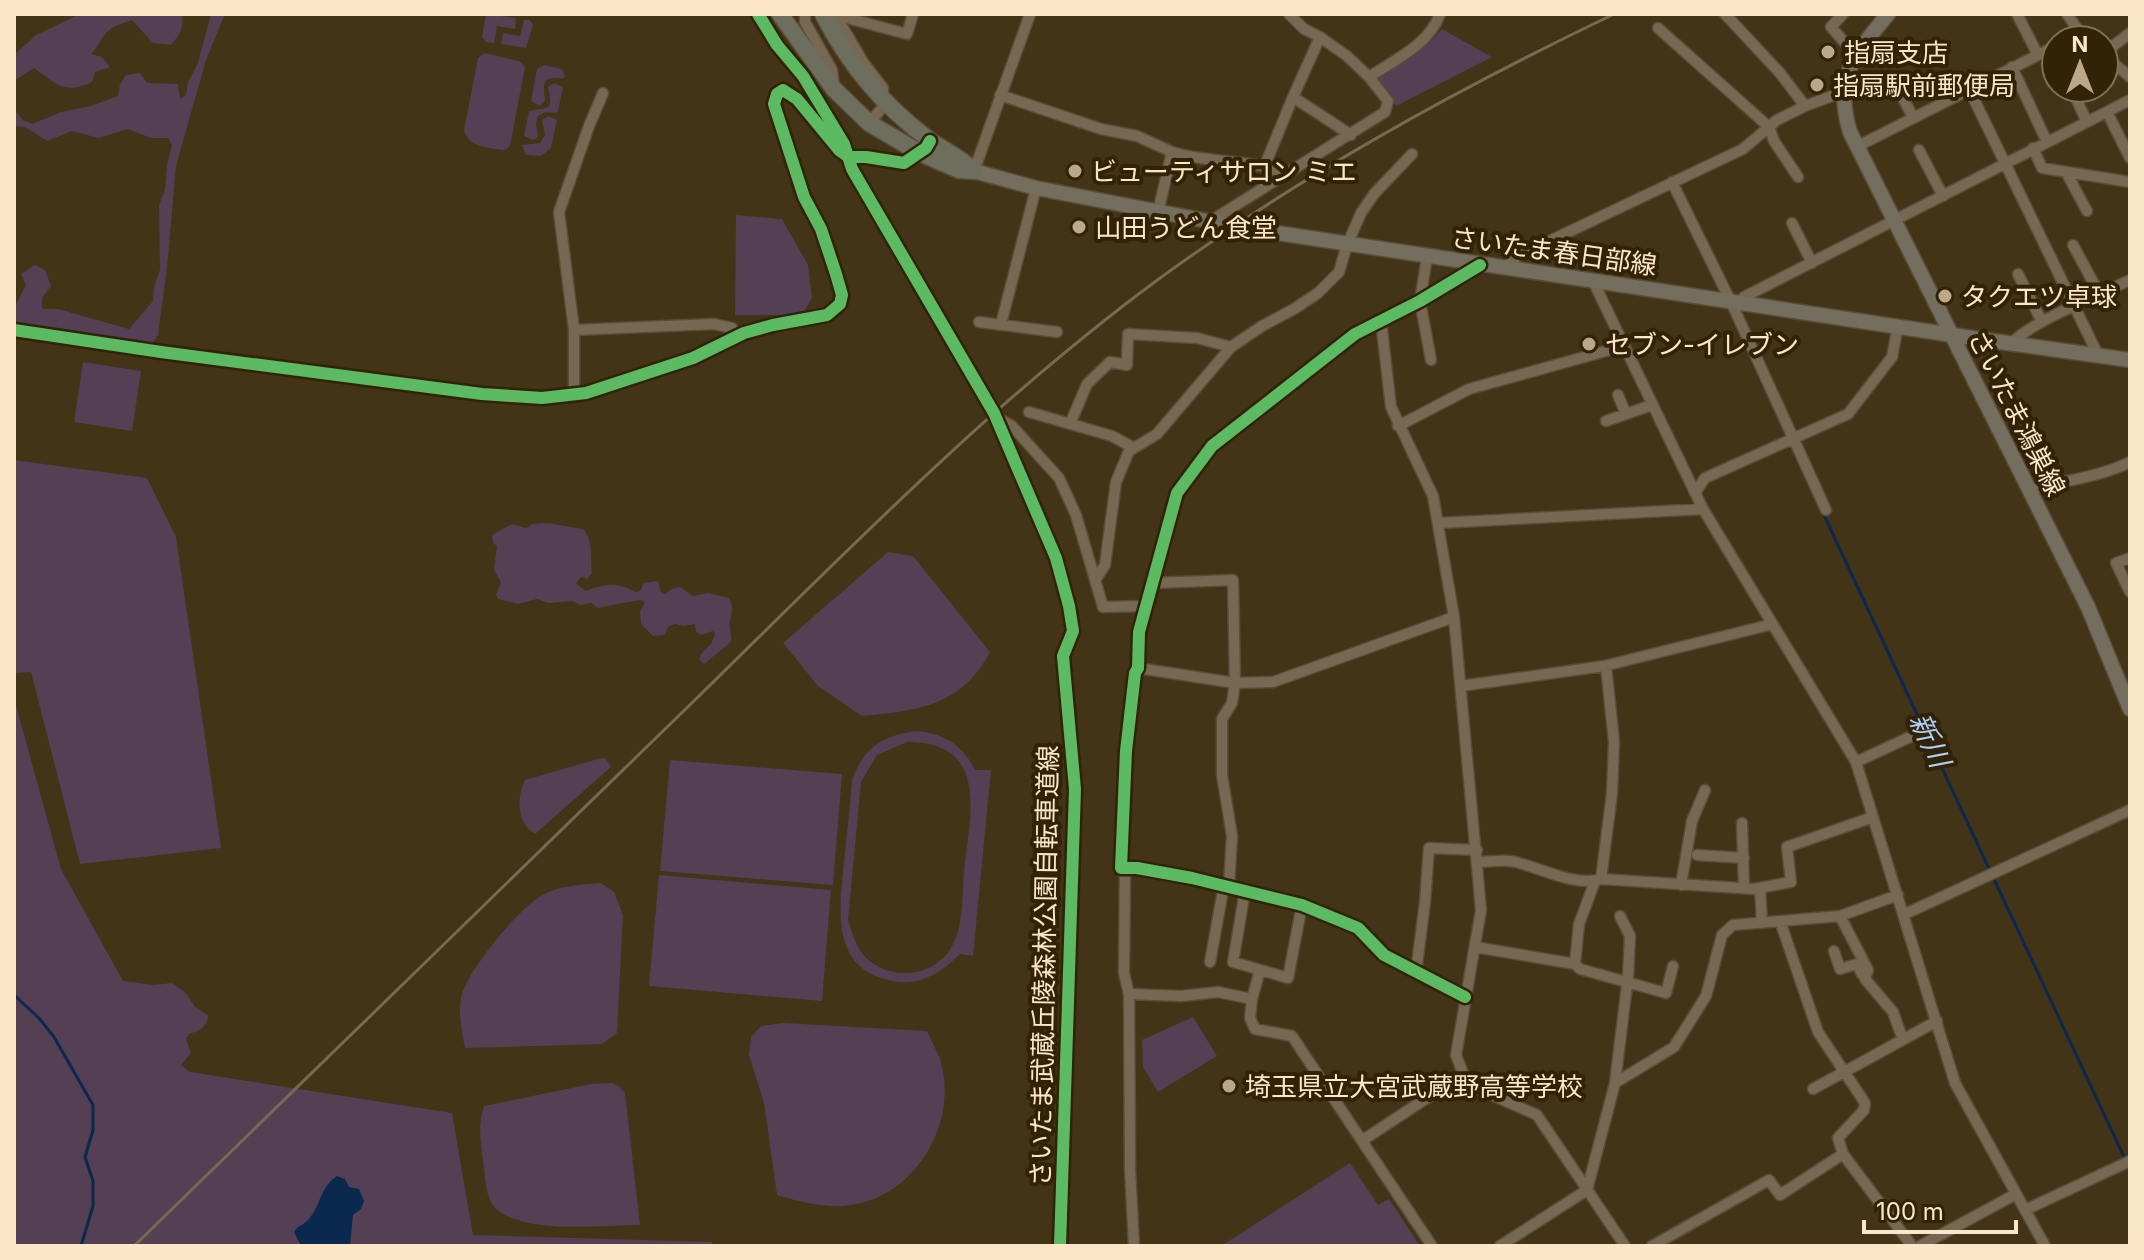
<svg xmlns="http://www.w3.org/2000/svg" width="2144" height="1260" viewBox="0 0 2144 1260" font-family="Inter,'Noto Sans JP',sans-serif">
<style>
.green{fill:#543f54;fill-rule:evenodd}
.water{fill:#0b294e}
.lines{fill:none;stroke-linecap:round;stroke-linejoin:round}
.stream{stroke:#0b294e;stroke-width:3}
.minor-casing{stroke:#5a4d38;stroke-width:13}
.major-casing{stroke:#5a4d38;stroke-width:17}
.highway-casing{stroke:#5a4d38;stroke-width:19}
.minor{stroke:#766852;stroke-width:10}
.major{stroke:#736e5d;stroke-width:14}
.highway{stroke:#6e6e5e;stroke-width:16}
.rail{stroke:#766a53;stroke-width:3}
.cycleway-casing{stroke:#322308;stroke-width:17}
.cycleway{stroke:#5cba63;stroke-width:12}
.poi-dot{fill:#bba789;stroke:#322308;stroke-width:3}
.labels{text-anchor:middle;dominant-baseline:central;stroke-width:8;stroke-linejoin:round;paint-order:stroke}
.poi-label{font-size:26px;fill:#fbe6c7;stroke:#322308;text-anchor:start}
.street-label{font-size:26px;fill:#fbe6c7;stroke:#322308}
.water-label{font-size:28px;font-style:italic;fill:#aecefa;stroke:#322308}
</style>
<rect width="100%" height="100%" fill="#433317"/>
<!-- green -->
<path class="green" d="M80,14H182C184,28 180,35 171,45L153,43L132,20C124,23 113,26 107,32C101,38 98,47 91,54L102,57L110,67L95,72L92,82C63,95 57,84 34,68L14,81V55L36,35Z
M211,14H225L206,60L176,166L167,268L158,335L151,345L14,322V308L26,285L21,274L35,265L45,270L51,286L42,298V309H58L129,329L153,301L154,287L160,270L159,205L165,190L167,165L172,145L168,138H151L128,129L98,138L72,131L47,141L25,127L14,126V109L23,120L32,124L61,112L91,106L118,96L120,84L126,75L140,73L147,83L178,84L180,99L186,95L188,82L198,63Z
M486,14L516,18L515,29L497,26L494,43L486,42L482,37Z
M524,20H530L533,25L526,48L501,44L503,33L520,36Z
M1442,29L1492,57L1396,106L1375,78L1431,41Z
M484,53L519,61L525,67L510,146L505,150C489,148 469,148 464,130L478,58Z
M544,65L562,69L565,76L563,79C540,75 544,85 545,101L540,106L531,101L537,69Z
M554,83L563,87L558,111L556,113L546,112L538,116L536,123L538,137L534,140L524,136L529,111C547,106 554,113 548,87Z
M548,116L557,120L551,148L541,156L526,155L522,145L540,143L545,135L542,120Z
M736,215L782,219L808,265L812,298L802,315H735Z
M83,362L141,371L132,431L74,422Z
M14,460L147,478L176,537L221,848L80,864L31,672L16,673L14,667Z
M548,523L583,529C594,541 590,558 592,573L587,579L581,577L576,584L586,591C606,583 617,582 636,592L641,590L643,583L658,581L661,592L665,594L672,589L680,587L693,596L708,593L729,598C735,608 731,612 730,623C729,629 732,635 731,642L704,664L699,660L701,654L711,644L715,634L713,631L701,635L696,632L695,624L683,626L675,624L669,626L664,635L653,636L641,624L640,611L645,603L641,600C626,602 613,605 598,608L591,603L580,605L573,601L548,603L537,599L518,604L498,599L496,595L501,582L494,570L497,546L493,543L492,535L512,524L526,528L532,524Z
M888,552L913,556L990,652C962,706 917,711 862,716L818,686L783,643Z
M14,698L61,869L123,981L154,985L172,983L186,993L195,1007L208,1015C208,1025 200,1032 190,1033L186,1039L191,1053L181,1065L190,1072L452,1113L473,1235L712,1242L713,1246H14Z
M916,731C943,733 963,745 975,770H991L973,956L960,954C940,974 917,988 888,980C829,966 840,906 844,861C847,834 850,807 852,780C864,747 882,736 916,731ZM907,742C990,742 970,814 964,871C962,896 964,926 951,948C935,975 896,981 871,962C857,952 853,935 848,920L861,782L877,755Z
M601,758L606,759L611,767L604,773L535,834C517,824 516,797 525,780Z
M670,760L842,774L833,885L660,871Z
M659,875L831,890L822,1001L649,986Z
M601,883L614,892L623,915L617,1033L602,1044L465,1048C462,1032 458,1014 461,998C465,973 519,908 541,896C560,885 580,885 601,883Z
M1193,1017L1217,1056L1158,1092L1143,1067L1142,1040Z
M784,1023L927,1031C931,1040 936,1049 940,1059C960,1123 914,1201 844,1206C821,1207 799,1202 777,1195L764,1103L749,1055L751,1037L761,1026Z
M611,1083L619,1086L625,1093L640,1225C602,1225 524,1235 495,1208C486,1198 485,1180 484,1167C481,1145 477,1127 484,1106L591,1084Z
M1350,1163L1378,1205L1389,1199L1420,1246H1221Z"/>
<!-- water -->
<path class="water" d="M337,1176L345,1179L349,1187L359,1189L364,1201L361,1209L353,1215L350,1246H301L294,1232C298,1225 304,1225 309,1219C321,1205 320,1187 337,1176Z"/>
<g class="lines">
<!-- stream -->
<path class="stream" d="M1729,310L1764,387
M1823,513L1923,727
M1926,734L2125,1159
M14,995L39,1018L54,1037L93,1105V1130L85,1157L93,1181V1206L81,1246"/>
<!-- minor casing -->
<g class="minor-casing">
<path id="minor" d="M805,14V22L832,70L834,87
M835,14L863,62L883,88V107L869,123
M1289,14L1304,29L1320,37
M1725,14L1780,73L1805,106L1843,92
M1843,14L1831,27L1855,54
M2017,14L2038,55
M2067,14L2085,40
M837,19L847,18L907,34L913,14
M1658,28L1769,127L1774,141L1798,177
M2104,53L2130,33
M2104,55L2130,77
M2012,67L2047,142
M2071,88L2087,122
M1969,89L2098,355
M1899,91L1913,117
M1000,95L1101,129L1137,136L1172,152L1158,212
M1293,97L1320,37L1347,56L1369,77
M2107,112L2130,158
M1856,147L2056,46
M2033,148L2042,168L2130,182
M1919,150L1943,196
M1172,152C1210,164 1250,158 1286,174
M1265,165L1293,97L1351,135
M974,171L1030,14
M2066,172L2087,211
M1672,182L1731,302L1826,510
M1209,222L1385,112L1388,101L1369,77C1394,60 1429,45 1440,14
M1792,223L1812,263
M2073,245L2100,295
M1427,257L1420,301L1431,360
M1504,268L1518,256L1743,149L1777,120L1805,106
M2018,274L2042,322
M1593,281L1703,509L1856,762L1955,1083L2045,1246
M1740,303L1744,297L2130,100
M1381,321L1391,407L1433,496L1454,617L1481,910L1456,1055L1467,1084L1537,1115L1625,1246
M979,322L1057,332
M1001,324L1036,188
M14,330L161,352L482,394L542,398L586,393L693,358L744,333L773,325L827,315L840,304L842,295L836,274L821,229L804,197L774,104L777,94L783,90L797,99L839,150L849,157H866L904,163L921,151
M574,330L714,324L732,328L739,336
M2011,344C2030,322 2101,294 2130,280
M574,395V330L559,212L589,126L603,93
M1618,395L1626,414
M1029,412L1112,436L1134,448
M996,417L1012,426L1059,478L1076,515L1103,607L1147,606
M1606,421L1652,405
M1070,424L1087,384L1110,362L1127,365L1128,334L1197,338L1231,347
M1398,426L1469,389L1624,346
M2031,490C2062,481 2103,476 2130,462
M1695,493L1705,478L1848,414L1892,357L1898,326
M1439,523L1703,509
M2130,558L2116,563L2130,592
M1096,579L1105,565L1116,482L1129,451L1157,434L1231,347L1262,326L1294,309L1318,293L1339,272L1347,245L1361,213L1374,194L1412,154
M1153,583L1233,580L1235,683L1232,703L1222,719V775L1232,836L1229,886
M1138,668L1235,683L1273,682L1454,617
M1461,686L1604,666L1773,624
M1856,762L1925,730
M1742,823L1744,888
M1697,855L1744,858
M1478,862C1490,862 1504,859 1515,862C1541,868 1575,887 1601,879L1612,793L1614,742L1606,666
M1125,868L1124,973L1129,994L1130,1169L1134,1246
M1601,879L1754,889L1791,882L1787,847L1873,817
M1681,885L1692,821L1705,790
M1760,888L1762,923
M1245,891L1233,962L1288,978L1302,905
M1905,914L2130,810
M1840,916L1868,970L1865,979L1893,1012L1903,1040
M1475,947L1575,964L1580,969L1666,993L1673,966
M1834,951L1840,969L1857,964L1862,974
M1210,962L1224,885
M1575,964L1579,924L1595,881
M1416,972L1425,902L1429,848L1477,850
M1129,994L1181,996L1218,992L1252,999L1260,970
M1465,997L1384,955L1358,928L1302,905L1192,878L1137,868H1121L1126,751L1135,673L1138,668L1139,632L1177,493L1212,446L1355,334L1420,301L1480,265
M1252,999L1250,1018L1255,1029L1292,1036L1432,1246
M1615,1083L1674,1047L1706,996L1722,935L1733,925L1840,916L1898,895
M1813,1089L1937,1021
M1363,1140L1462,1075
M1843,1154L1912,1246
M2025,1210L2130,1161
M1500,1246L1587,1190L1615,1083L1628,977L1630,936L1620,916
M1652,1246L1769,1180L1780,1195L1843,1154L1838,1138L1864,1110L1865,1103L1818,1032L1780,921
M1920,1246L2016,1194"/>
</g>
<!-- major casing -->
<g class="major-casing">
<path id="major" d="M1888,14C1855,55 1833,76 1850,132L2088,607L2130,709
M974,171L1036,188L1244,228L1979,339L2130,360"/>
</g>
<!-- highway casing -->
<g class="highway-casing">
<path id="highway" d="M780,14L834,89L869,123L920,153L959,170L974,171
M823,14C849,65 882,104 928,139C943,150 960,157 974,171"/>
</g>
<!-- minor -->
<use href="#minor" class="minor"/>
<!-- major -->
<use href="#major" class="major"/>
<!-- highway -->
<use href="#highway" class="highway"/>
<!-- rail -->
<path class="rail" d="M134,1246C322,1063 511,879 699,696C845,553 988,406 1152,284C1297,177 1452,92 1614,14"/>
<!-- cycleway casing -->
<g class="cycleway-casing">
<path id="cycleway" d="M758,14L777,45L803,76L844,144L852,169L994,413L1056,558L1069,606L1073,631L1063,656L1075,789L1060,1246
M14,330L161,352L482,394L542,398L586,393L693,358L744,333L773,325L827,315L840,304L842,295L836,274L821,229L804,197L774,104L777,94L783,90L797,99L839,150L849,157H866L904,163L926,148L930,141
M1465,997L1384,955L1358,928L1302,905L1192,878L1137,868H1121L1126,751L1135,673L1138,668L1139,632L1177,493L1212,446L1355,334L1420,301L1480,265"/>
</g>
<!-- cycleway -->
<use href="#cycleway" class="cycleway"/>
</g>
<!-- markers -->
<g class="poi-dot">
<circle cx="1828" cy="52" r="8"/>
<circle cx="1817" cy="85" r="8"/>
<circle cx="1075" cy="171" r="8"/>
<circle cx="1079" cy="227" r="8"/>
<circle cx="1945" cy="296" r="8"/>
<circle cx="1589" cy="344" r="8"/>
<circle cx="1229" cy="1086" r="8"/>
</g>
<g class="labels">
<!-- poi labels -->
<g class="poi-label">
<text x="1844" y="52">指扇支店</text>
<text x="1833" y="85">指扇駅前郵便局</text>
<text x="1091" y="171">ビューティサロン ミエ</text>
<text x="1095" y="227">山田うどん食堂</text>
<text x="1961" y="296">タクエツ卓球</text>
<text x="1605" y="344">セブン-イレブン</text>
<text x="1245" y="1086">埼玉県立大宮武蔵野高等学校</text>
</g>
<!-- street labels -->
<g class="street-label">
<text transform="translate(1554 251) rotate(8)">さいたま春日部線</text>
<text transform="translate(2017 413) rotate(63)">さいたま鴻巣線</text>
<text transform="translate(1044 966) rotate(-89)">さいたま武蔵丘陵森林公園自転車道線</text>
</g>
<!-- water labels -->
<g class="water-label">
<text transform="translate(1930 740) rotate(65)">新川</text>
</g>
</g>
<!-- border -->
<rect width="2144" height="1260" fill="none" stroke="#fbe6c7" stroke-width="32"/>
<!-- north arrow -->
<g transform="translate(2080 64)"><circle r="38" fill="#322308" stroke="#827154" stroke-width="2"/>
<path d="M0-6L14 30L0 20L-14 30Z" fill="#bba789"/>
<text y="-12" font-size="22" font-weight="bold" text-anchor="middle" fill="#fbe6c7">N</text>
</g>
<!-- scale -->
<path d="M1864 1220v12h152v-12" fill="none" stroke="#fbe6c7" stroke-width="4"/>
<text x="1876" y="1220" font-size="24" fill="#fbe6c7" stroke="#322308" stroke-width="6" paint-order="stroke">100 m</text>
</svg>
